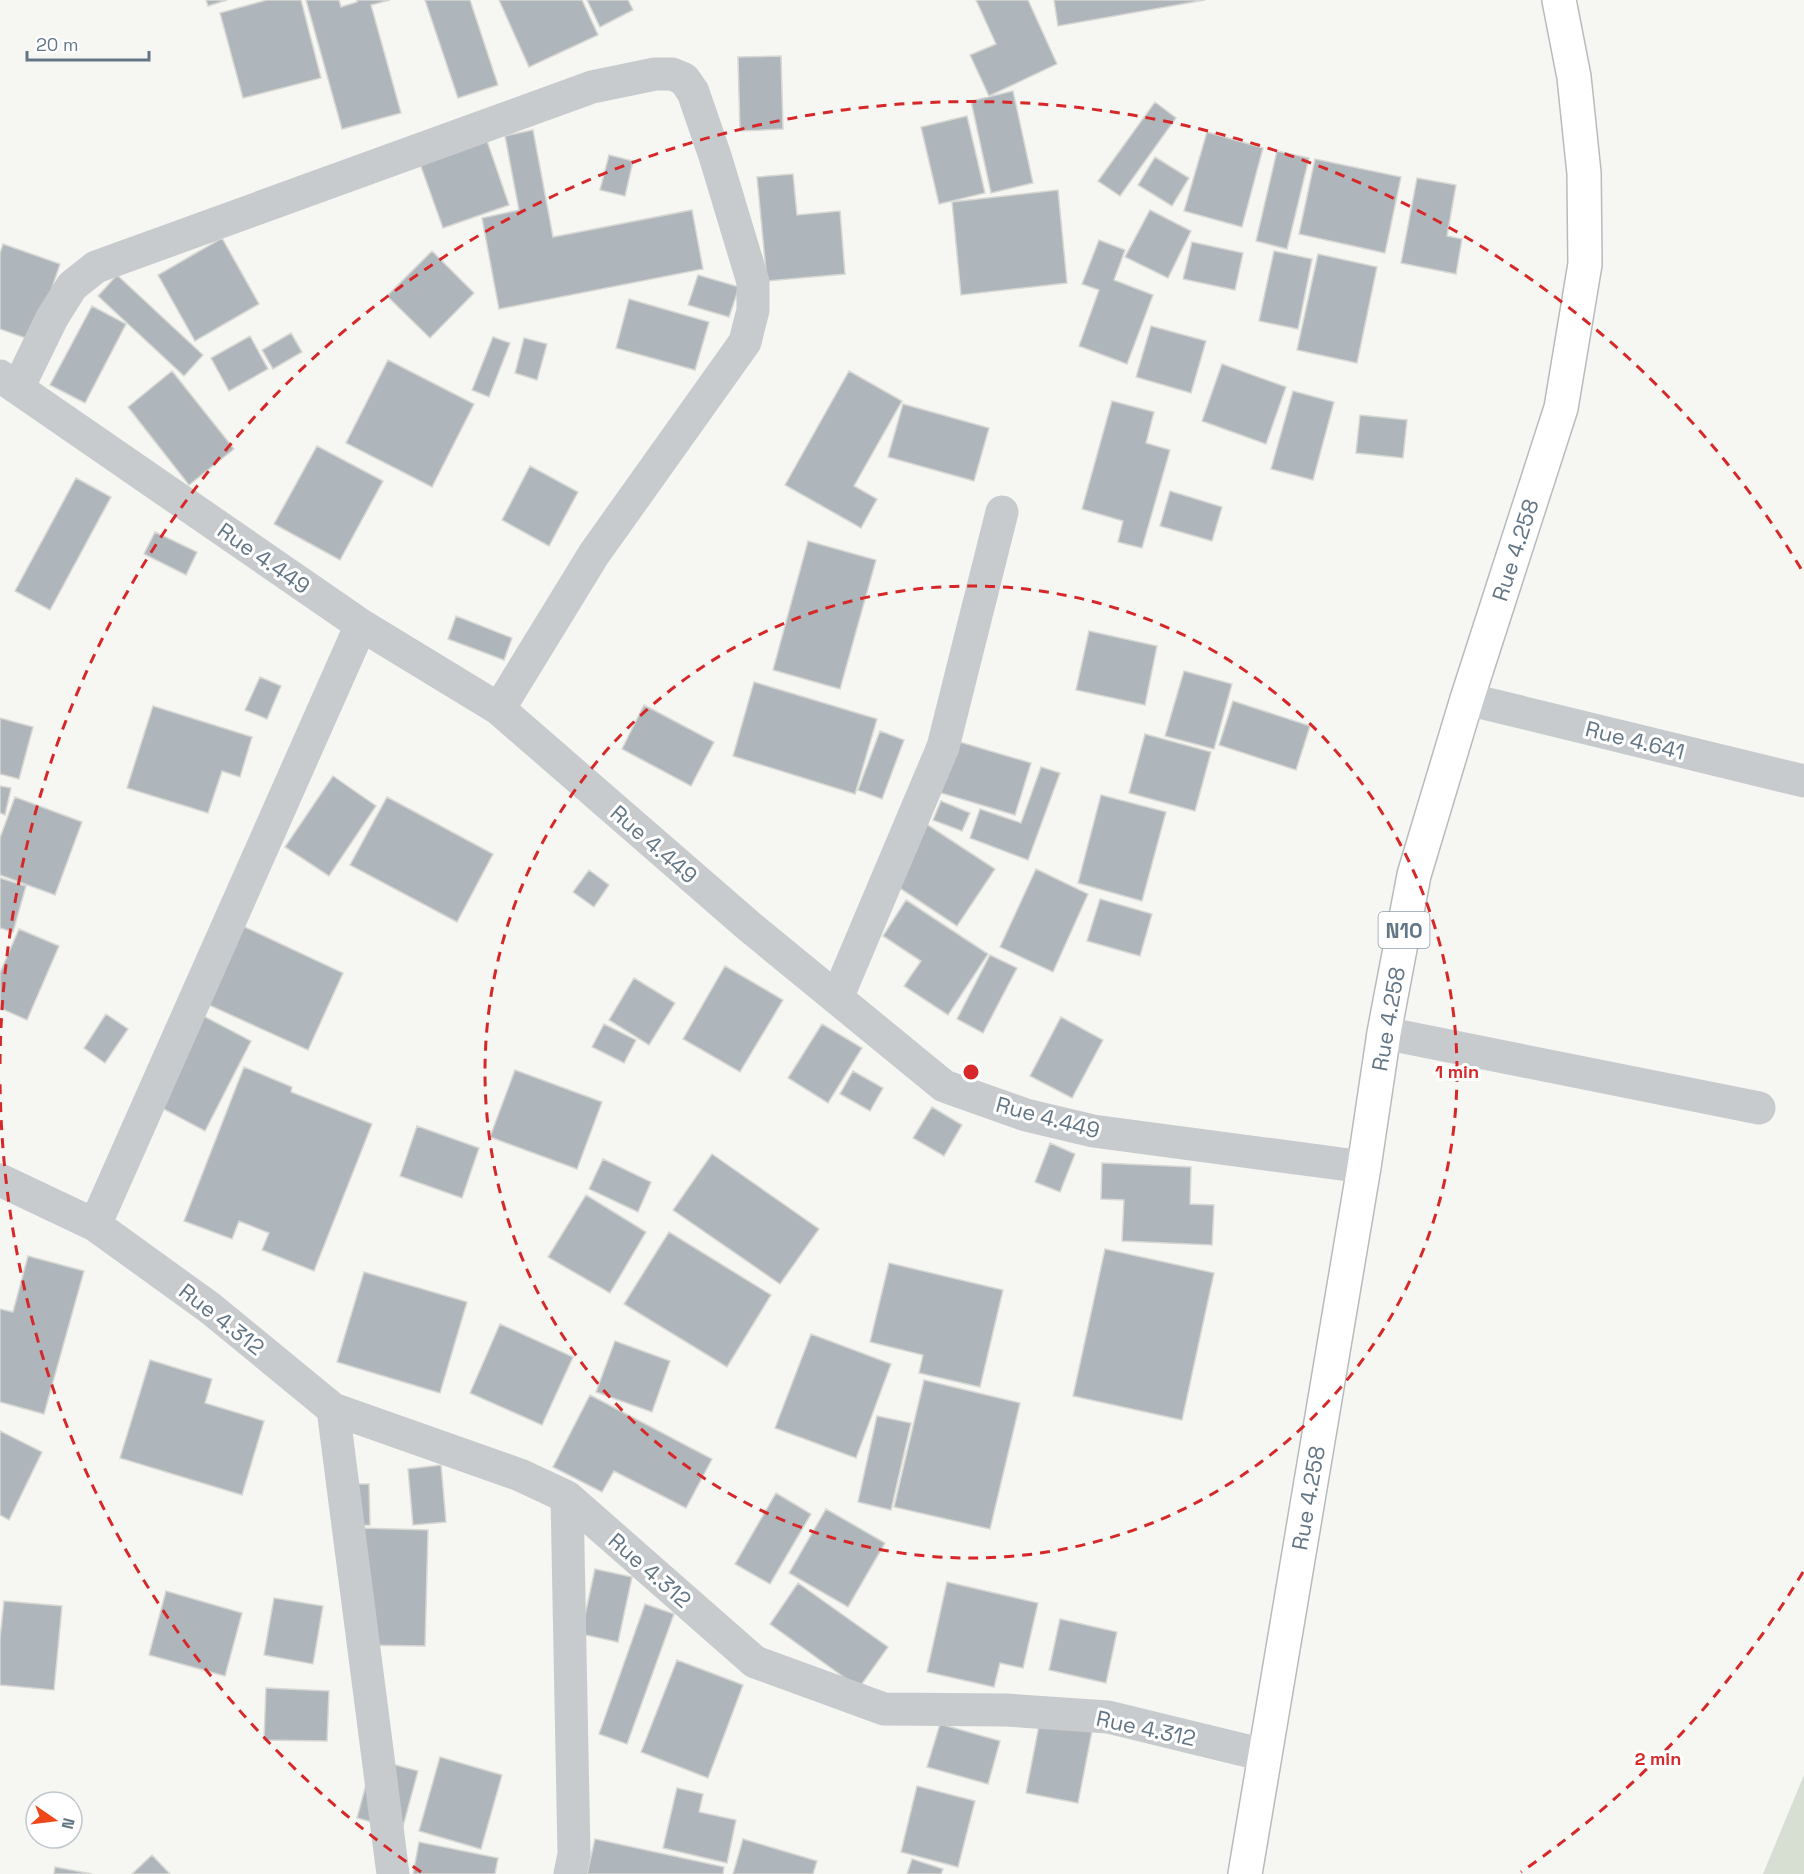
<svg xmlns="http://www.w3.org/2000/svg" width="1804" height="1874" viewBox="0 0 1804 1874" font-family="'Space Grotesk',sans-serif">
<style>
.green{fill:#d7ded2}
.building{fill:#aeb6bb;stroke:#d7d7d4;stroke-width:1.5}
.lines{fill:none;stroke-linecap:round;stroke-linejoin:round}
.highway-casing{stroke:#b7bbbe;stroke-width:36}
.minor{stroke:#c8cbce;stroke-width:33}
.highway{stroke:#fff;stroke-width:33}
.ring{fill:none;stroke:#d62828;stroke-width:3;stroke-dasharray:10 8}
.labels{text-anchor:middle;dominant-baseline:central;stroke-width:6;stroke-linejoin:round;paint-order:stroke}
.shield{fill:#fff;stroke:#919faa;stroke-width:1.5}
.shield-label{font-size:21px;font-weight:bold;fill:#627685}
.street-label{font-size:22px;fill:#627685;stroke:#fff}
.centre{fill:#d62828;stroke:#fff;stroke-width:3}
.ring-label{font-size:18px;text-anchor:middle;font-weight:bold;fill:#d62828;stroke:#fff;stroke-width:6;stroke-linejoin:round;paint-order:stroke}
</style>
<rect width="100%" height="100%" fill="#f6f6f2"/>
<!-- green -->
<path class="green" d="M1804,1775V1874H1763Z"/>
<!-- building -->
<path class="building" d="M206,0H227L208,6Z
M267,0H301L321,78L243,98L220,13Z
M306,0H339L341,7L357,2V0H390L371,5L401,113L342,129Z
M425,0H470L498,85L458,98Z
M499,0H582L598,35L529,67Z
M587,0H628L633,10L600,27Z
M976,0H1028L1057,64L989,96L970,55L996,44Z
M1054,0H1205L1058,26Z
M781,56L783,129L740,131L738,57Z
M1013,91L1033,183L991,193L971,101Z
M1155,102L1176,118L1120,196L1098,181Z
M967,116L985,193L939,204L921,127Z
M533,130L553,237L692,210L703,269L499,309L482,218L519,210L505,136Z
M1207,132L1263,148L1242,227L1184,211Z
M486,138L509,205L443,228L419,161Z
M1277,151L1309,158L1287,249L1256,241Z
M609,155L633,161L625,196L600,190Z
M1155,157L1189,178L1172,206L1138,185Z
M1315,159L1401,177L1385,253L1299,234Z
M793,174L797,215L840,211L845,274L767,281L757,177Z
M1417,178L1456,185L1447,236L1462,239L1456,274L1401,263Z
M1058,190L1067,283L961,295L952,202Z
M1150,210L1191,231L1168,278L1125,257Z
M222,238L259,304L195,341L158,275Z
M1099,240L1125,250L1114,280L1153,295L1127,364L1079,346L1099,290L1082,284Z
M1192,242L1243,253L1235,290L1183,279Z
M3,244L60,264L34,341L0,329V253Z
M432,251L474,293L430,338L387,296Z
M1274,251L1312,259L1298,329L1259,321Z
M1318,254L1377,267L1357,363L1297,350Z
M117,275L203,355L184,376L98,296Z
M698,275L739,287L729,317L688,305Z
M629,299L709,322L695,370L616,348Z
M92,306L126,324L85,403L50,385Z
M1151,326L1206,341L1191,393L1136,377Z
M291,333L302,352L273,369L262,350Z
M250,336L268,369L229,391L211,358Z
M493,337L510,343L489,397L472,390Z
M524,338L547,344L537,380L515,373Z
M388,360L474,404L432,487L346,443Z
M1222,364L1286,387L1266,444L1202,421Z
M172,371L234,449L189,485L128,407Z
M849,371L902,401L854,486L877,499L861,528L785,485Z
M1293,391L1334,402L1313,480L1271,469Z
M1112,401L1154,412L1146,443L1170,450L1142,548L1118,542L1123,521L1082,509Z
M903,404L989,428L974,481L888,457Z
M1360,415L1407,420L1403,458L1356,453Z
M317,446L383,481L340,560L274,524Z
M530,466L578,492L549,546L502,520Z
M76,478L111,497L50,610L15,591Z
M1170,491L1222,507L1212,541L1160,526Z
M155,532L197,552L186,575L144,554Z
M808,541L876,560L840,689L773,670Z
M456,616L512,638L504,660L448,639Z
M1089,631L1157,646L1145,705L1076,690Z
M1184,671L1232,684L1214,749L1165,736Z
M260,677L281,686L267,719L245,710Z
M754,682L877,719L855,794L733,756Z
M1233,701L1310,726L1296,770L1219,745Z
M644,705L714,742L691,786L622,749Z
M153,706L252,737L240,777L222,771L208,813L127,788Z
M0,718L33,727L19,779L0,774Z
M880,731L904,740L882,799L858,790Z
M1145,734L1211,752L1195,811L1129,793Z
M953,740L1031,763L1015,815L938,792Z
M1041,767L1060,773L1028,860L970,838L980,809L1021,823Z
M333,776L376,806L329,876L285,847Z
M0,786L11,788L5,815L0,813Z
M1101,795L1166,812L1142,901L1078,883Z
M15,797L82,822L55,895L0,875V838Z
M387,797L493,854L457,922L350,865Z
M941,801L970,813L962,831L933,820Z
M911,814L995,869L957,926L874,871Z
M1036,869L1088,894L1053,972L1000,947Z
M589,870L609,885L594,907L573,892Z
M0,878L26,886L13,932L0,928Z
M1100,899L1152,914L1140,956L1087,941Z
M906,900L988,954L948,1015L904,986L921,961L883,936Z
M234,922L343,973L308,1050L198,1000Z
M19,929L59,946L27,1020L0,1008V973Z
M990,955L1017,968L983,1033L957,1019Z
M725,966L783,1000L740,1072L683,1039Z
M634,978L675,1003L649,1045L609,1020Z
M190,1009L251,1041L205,1131L143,1098Z
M106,1014L128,1029L105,1063L84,1048Z
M1061,1017L1103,1040L1072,1098L1030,1076Z
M604,1024L636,1040L624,1063L592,1047Z
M822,1024L862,1048L828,1103L788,1078Z
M244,1067L292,1087L291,1092L372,1124L314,1271L262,1250L269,1233L239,1221L232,1239L184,1221Z
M515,1070L602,1102L577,1169L490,1137Z
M853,1071L883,1088L870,1111L840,1094Z
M932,1107L962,1125L944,1156L913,1138Z
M417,1126L479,1148L462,1198L400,1176Z
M1050,1143L1075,1154L1060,1192L1035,1182Z
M712,1154L819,1229L780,1284L673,1210Z
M603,1159L651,1182L638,1212L589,1189Z
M1102,1163L1191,1167L1190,1204L1214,1205L1212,1245L1122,1241L1124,1200L1101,1199Z
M586,1195L646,1232L610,1293L548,1257Z
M669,1232L771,1295L727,1367L624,1304Z
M1105,1249L1214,1273L1182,1420L1073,1396Z
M28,1256L84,1271L44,1414L0,1402V1309L13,1312Z
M889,1263L1003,1290L980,1387L919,1373L923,1355L870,1342Z
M364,1272L467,1302L440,1393L337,1362Z
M500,1324L573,1357L542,1425L470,1393Z
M811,1334L891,1364L856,1458L775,1428Z
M615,1341L670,1361L652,1412L596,1392Z
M150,1360L212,1379L205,1403L264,1421L242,1495L120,1458Z
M924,1380L1020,1403L990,1529L894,1507Z
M590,1395L712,1459L686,1508L614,1471L602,1492L553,1467Z
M877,1416L911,1423L891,1510L858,1502Z
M0,1431L42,1452L9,1520L0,1515Z
M441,1465L446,1522L413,1525L408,1469Z
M348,1484H369L370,1525L349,1526Z
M776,1493L811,1514L770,1584L735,1564Z
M826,1509L885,1543L848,1607L789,1573Z
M359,1528L428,1530L425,1646L357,1645Z
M595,1569L632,1577L618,1642L581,1634Z
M947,1582L1038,1603L1023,1668L1000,1663L994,1687L927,1672Z
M798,1583L888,1647L859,1688L770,1624Z
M166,1591L242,1613L225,1676L149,1655Z
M274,1598L323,1606L313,1664L264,1655Z
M4,1601L62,1606L54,1690L0,1685V1639Z
M645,1604L674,1614L627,1744L599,1734Z
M1060,1619L1117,1632L1106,1683L1049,1670Z
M677,1660L743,1685L708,1778L641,1752Z
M266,1688L329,1691L327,1741L264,1740Z
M1040,1720L1092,1731L1078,1803L1026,1793Z
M940,1724L1000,1741L988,1784L927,1767Z
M440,1757L502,1775L481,1849L419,1831Z
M373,1759L418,1771L402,1830L357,1818Z
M917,1786L975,1801L958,1867L901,1852Z
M677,1788L703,1794L699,1812L736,1820L727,1863L663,1848Z
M595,1839L724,1867L723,1874H587Z
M743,1839L817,1861L813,1874H733Z
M419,1842L498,1858L495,1874H413Z
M152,1855L170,1874H132Z
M912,1859L943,1869L941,1874H907Z
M55,1867L92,1874H54Z"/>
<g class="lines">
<!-- highway casing -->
<g class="highway-casing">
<path id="highway" d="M1245,1874L1364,1167L1384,1033L1414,875L1467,699L1561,408L1585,264L1584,173L1574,77L1559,0"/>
</g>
<!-- minor -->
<path class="minor" d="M0,376L361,625L499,709L750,927L944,1086L1026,1115L1093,1131L1364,1167
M18,388L52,318L72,286L96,267L592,87L655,74H672L684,79L693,92L715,156L753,282V310L745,342L594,554L499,709
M1467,699L1804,781
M837,998L943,747L1002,512
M1384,1033L1759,1108
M0,1180L95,1225L210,1308L333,1409L520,1475L567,1497L755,1662L884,1709L1006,1710L1108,1717L1264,1755
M95,1225L361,625
M333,1409L393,1874
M567,1497L574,1854L570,1874"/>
<!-- highway -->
<use href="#highway" class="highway"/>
</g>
<!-- distance rings -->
<g class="ring">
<circle cx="971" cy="1072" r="486"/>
<path d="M1803 1572A971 971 0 0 1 1521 1872M421 1872A971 971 0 0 1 0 1080M0 1064A971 971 0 0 1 1803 572"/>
</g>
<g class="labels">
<!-- shield labels -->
<rect class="shield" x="1378.5" y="912" width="51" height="36" rx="4.5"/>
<g class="shield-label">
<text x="1404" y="930">N10</text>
</g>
<!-- street labels -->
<g class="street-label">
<text transform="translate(1515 550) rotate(-72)">Rue 4.258</text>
<text transform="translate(264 558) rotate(35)">Rue 4.449</text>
<text transform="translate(1635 740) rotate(14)">Rue 4.641</text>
<text transform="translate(654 844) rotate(41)">Rue 4.449</text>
<text transform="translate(1388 1019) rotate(-80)">Rue 4.258</text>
<text transform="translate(1048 1117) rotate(15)">Rue 4.449</text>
<text transform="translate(222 1319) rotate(38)">Rue 4.312</text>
<text transform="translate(1308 1498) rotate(-80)">Rue 4.258</text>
<text transform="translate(650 1570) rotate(41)">Rue 4.312</text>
<text transform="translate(1146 1728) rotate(12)">Rue 4.312</text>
</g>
</g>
<circle cx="971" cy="1072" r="9" class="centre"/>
<g class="ring-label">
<text x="1457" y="1078">1 min</text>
<text x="1658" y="1765">2 min</text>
</g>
<!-- north arrow -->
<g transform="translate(54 1820) rotate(104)"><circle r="28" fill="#ffffff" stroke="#c0c8ce" stroke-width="1.5"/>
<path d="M0-4.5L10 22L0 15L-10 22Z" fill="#f14617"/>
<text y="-9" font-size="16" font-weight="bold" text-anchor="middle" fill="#627685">N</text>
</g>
<!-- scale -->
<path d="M27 51v9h122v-9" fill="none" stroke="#627685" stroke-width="3"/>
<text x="36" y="51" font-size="18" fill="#627685" stroke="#ffffff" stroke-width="4.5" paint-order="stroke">20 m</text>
</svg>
